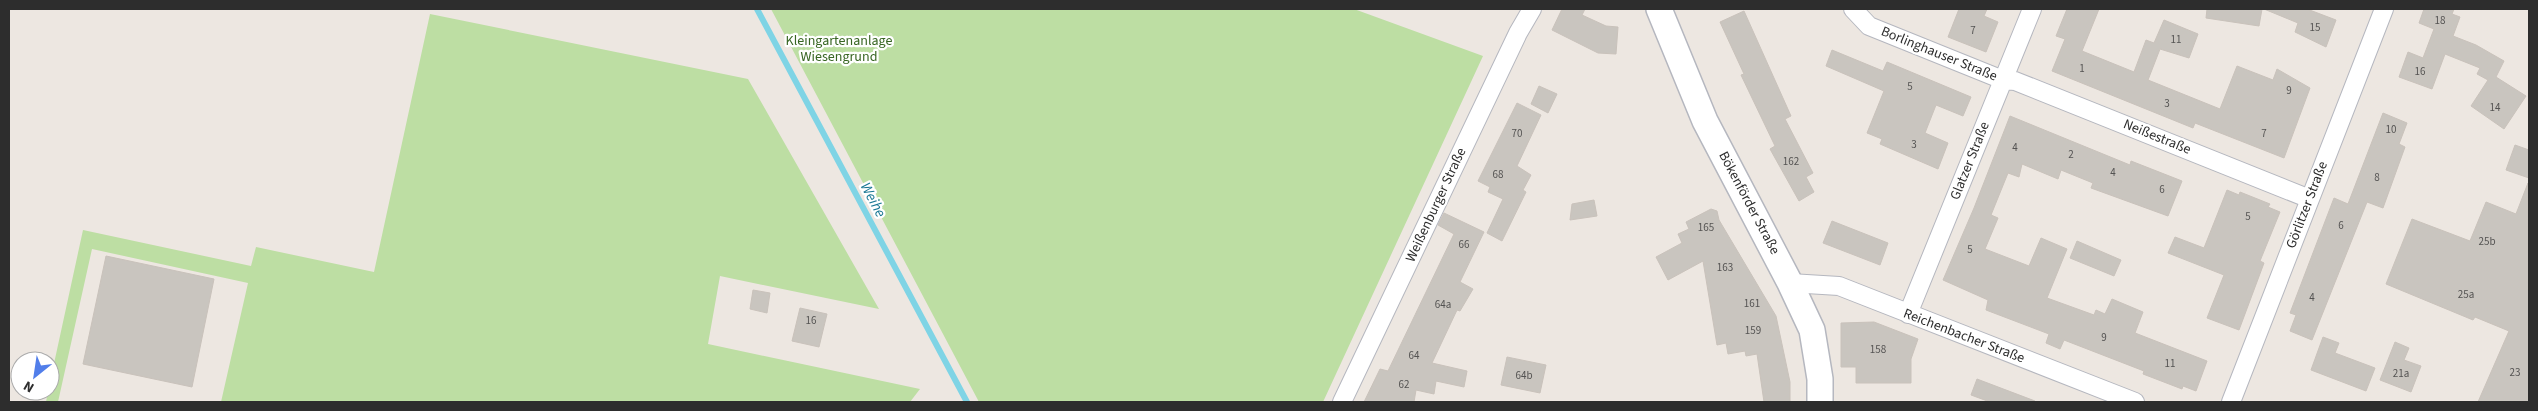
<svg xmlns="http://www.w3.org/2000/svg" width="2538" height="411" viewBox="0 0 2538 411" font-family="'Source Sans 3',sans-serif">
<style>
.green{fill:#bddea3}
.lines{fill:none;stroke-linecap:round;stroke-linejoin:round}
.stream{stroke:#7fd4e5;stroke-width:6}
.building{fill:#c9c5bf;stroke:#c9c2bb}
.street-casing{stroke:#b5b7bf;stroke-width:20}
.secondary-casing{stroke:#b5b7bf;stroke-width:28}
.street{stroke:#fff;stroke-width:18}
.secondary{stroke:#fff;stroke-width:25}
.labels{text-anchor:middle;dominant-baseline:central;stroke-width:4.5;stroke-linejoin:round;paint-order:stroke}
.number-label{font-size:11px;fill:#545352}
.park-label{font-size:14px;fill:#376522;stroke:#fff}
.street-label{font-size:14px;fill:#2d2d2d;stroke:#fff}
.water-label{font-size:15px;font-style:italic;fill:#1a7794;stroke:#fff}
</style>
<rect width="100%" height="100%" fill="#ede7e1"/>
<!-- green -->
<path class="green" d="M771,9H1354L1483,56L1323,402H979Z
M430,14L748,79L879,309L720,276L708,344L920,389L910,402H221L248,283L92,249L58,402H46L48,391H50V382L83,230L251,266L256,247L374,272Z"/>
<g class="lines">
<!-- stream -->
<path class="stream" d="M757,9L967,402"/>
</g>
<!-- building -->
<path class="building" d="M1562,9H1585L1582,15L1606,26L1618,27L1616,54L1598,53L1552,30Z
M1959,9H1987L1984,16L1998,22L1986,52L1948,37Z
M2067,9H2099L2082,51L2134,72L2146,40L2154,43L2164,20L2198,34L2189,58L2160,49L2148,80L2220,109L2237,66L2273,80L2277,69L2310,88L2284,158L2195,123L2193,128L2052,71L2065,39L2056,36Z
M2207,9H2262L2259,26L2206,18Z
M2264,9H2307L2336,20L2326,47L2295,32L2298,23Z
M2424,9H2454L2452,14L2460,17L2453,36L2476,45L2504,61L2496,77L2526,96L2504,129L2471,106L2488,80L2477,74L2480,68L2445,54L2432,89L2399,77L2408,52L2423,58L2434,29L2419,23Z
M1744,11L1791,116L1785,119L1813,173L1806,177L1814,192L1799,201L1770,149L1775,146L1741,75L1744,74L1720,22Z
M1832,50L1883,71L1887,62L1971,97L1963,116L1936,105L1925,133L1948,143L1938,169L1880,144L1882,139L1867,133L1884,91L1826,66Z
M1539,86L1557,94L1548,113L1531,104Z
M1517,103L1541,115L1517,166L1531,175L1523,190L1526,192L1502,241L1487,233L1503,199L1488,192L1490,187L1478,181Z
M2383,113L2407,123L2399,144L2405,147L2383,208L2367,202L2312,340L2290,331L2296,315L2290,313L2334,198L2348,204Z
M2010,116L2130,165L2131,161L2182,181L2168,216L2091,188L2093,183L2061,170L2058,179L2022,164L2019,177L2008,173L1991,215L1998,218L1985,249L2029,266L2041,238L2067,249L2047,298L2094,315L2096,310L2105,314L2112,299L2143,312L2135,333L2207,361L2196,391L2183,386L2182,389L2143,374L2144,371L2064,340L2060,349L2046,343L2049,334L1986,310L1988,300L1943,280L1974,208Z
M2515,145L2529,150V178L2506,170Z
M2528,183L2529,402H2478L2509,331L2475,317L2473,320L2386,284L2412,219L2470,241L2486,202L2516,214Z
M2227,190L2239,195L2240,192L2270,204L2268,207L2280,212L2260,261L2264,263L2239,330L2207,318L2224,275L2168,253L2175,237L2204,248Z
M1594,200L1597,216L1570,220L1572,204Z
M1711,209L1717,211L1719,220L1776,316L1790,382V402H1764L1757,354L1746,356L1745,351L1728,354L1726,343L1717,345L1703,261L1668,280L1656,257L1682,243L1678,234L1689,229L1686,222Z
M1444,213L1484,232L1460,282L1473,289L1460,311L1457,310L1432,363L1467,371L1464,387L1436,381L1434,394L1416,390L1414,402H1364L1380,369L1388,371L1454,234L1438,225Z
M1832,221L1888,243L1880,265L1823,243Z
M2077,241L2121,260L2114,276L2070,258Z
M106,256L214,279L192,387L83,364Z
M753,290L770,293L767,313L750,309Z
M800,308L827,314L819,347L792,341Z
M1874,322L1918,339L1911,359V383H1856V367H1841V323Z
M2323,337L2339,343L2335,353L2375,368L2366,391L2311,370Z
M2395,342L2409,348L2404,360L2421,366L2411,392L2380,380Z
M1507,357L1546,365L1540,393L1501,385Z
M1977,379L2035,401V402H1990L1971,395Z"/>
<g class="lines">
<!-- street casing -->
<g class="street-casing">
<path id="street" d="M1853,9L1869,26L2003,80L2015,81L2310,199
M1790,283L1839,286L2135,402
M1908,314L2032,9
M1342,402L1518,33L1532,9
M2231,402L2384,9"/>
</g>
<!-- secondary casing -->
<g class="secondary-casing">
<path id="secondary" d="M1659,9L1705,121L1790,283L1812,330L1820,379V402"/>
</g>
<!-- street -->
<use href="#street" class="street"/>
<!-- secondary -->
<use href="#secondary" class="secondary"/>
</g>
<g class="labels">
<!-- number labels -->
<g class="number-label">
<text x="2440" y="20">18</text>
<text x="2315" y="27">15</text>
<text x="1973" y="30">7</text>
<text x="2176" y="39">11</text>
<text x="2082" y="68">1</text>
<text x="2420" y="71">16</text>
<text x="1910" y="86">5</text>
<text x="2289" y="90">9</text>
<text x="2167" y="103">3</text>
<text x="2495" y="107">14</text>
<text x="2391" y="129">10</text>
<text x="1517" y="133">70</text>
<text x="2264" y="133">7</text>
<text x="1914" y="144">3</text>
<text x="2015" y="147">4</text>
<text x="2071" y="154">2</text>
<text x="1791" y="161">162</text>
<text x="2113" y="172">4</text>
<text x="1498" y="174">68</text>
<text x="2377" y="177">8</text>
<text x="2162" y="189">6</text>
<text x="2248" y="216">5</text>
<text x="2341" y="225">6</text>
<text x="1706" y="227">165</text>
<text x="2487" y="241">25b</text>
<text x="1464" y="244">66</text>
<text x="1970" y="249">5</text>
<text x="1725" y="267">163</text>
<text x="2466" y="294">25a</text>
<text x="2312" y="297">4</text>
<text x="1752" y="303">161</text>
<text x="1443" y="304">64a</text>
<text x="811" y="320">16</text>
<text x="1753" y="330">159</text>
<text x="2104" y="337">9</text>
<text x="1878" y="349">158</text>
<text x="1414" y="355">64</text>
<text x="2170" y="363">11</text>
<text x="2515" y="372">23</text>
<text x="2401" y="373">21a</text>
<text x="1524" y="375">64b</text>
<text x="1404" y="384">62</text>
</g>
<!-- park labels -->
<g class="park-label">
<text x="839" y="41">Kleingartenanlage<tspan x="839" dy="16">Wiesengrund</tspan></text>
</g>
<!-- street labels -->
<g class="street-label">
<text transform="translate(1939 54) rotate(22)">Borlinghauser Straße</text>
<text transform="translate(2157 137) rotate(22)">Neißestraße</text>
<text transform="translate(1970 161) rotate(-68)">Glatzer Straße</text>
<text transform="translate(1749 203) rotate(62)">Bökenförder Straße</text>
<text transform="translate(1436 205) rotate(-65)">Weißenburger Straße</text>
<text transform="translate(2307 205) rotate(-69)">Görlitzer Straße</text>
<text transform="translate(1964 336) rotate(21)">Reichenbacher Straße</text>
</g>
<!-- water labels -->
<g class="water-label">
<text transform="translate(873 200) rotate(62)">Weihe</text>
</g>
</g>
<!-- border -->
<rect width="2538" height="411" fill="none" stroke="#2d2d2d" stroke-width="20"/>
<!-- north arrow -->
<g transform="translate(35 376) rotate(210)"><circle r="24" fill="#ffffff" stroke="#ababab"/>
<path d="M0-4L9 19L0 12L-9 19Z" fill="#517eea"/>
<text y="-8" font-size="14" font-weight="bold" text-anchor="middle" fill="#2d2d2d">N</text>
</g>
</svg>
